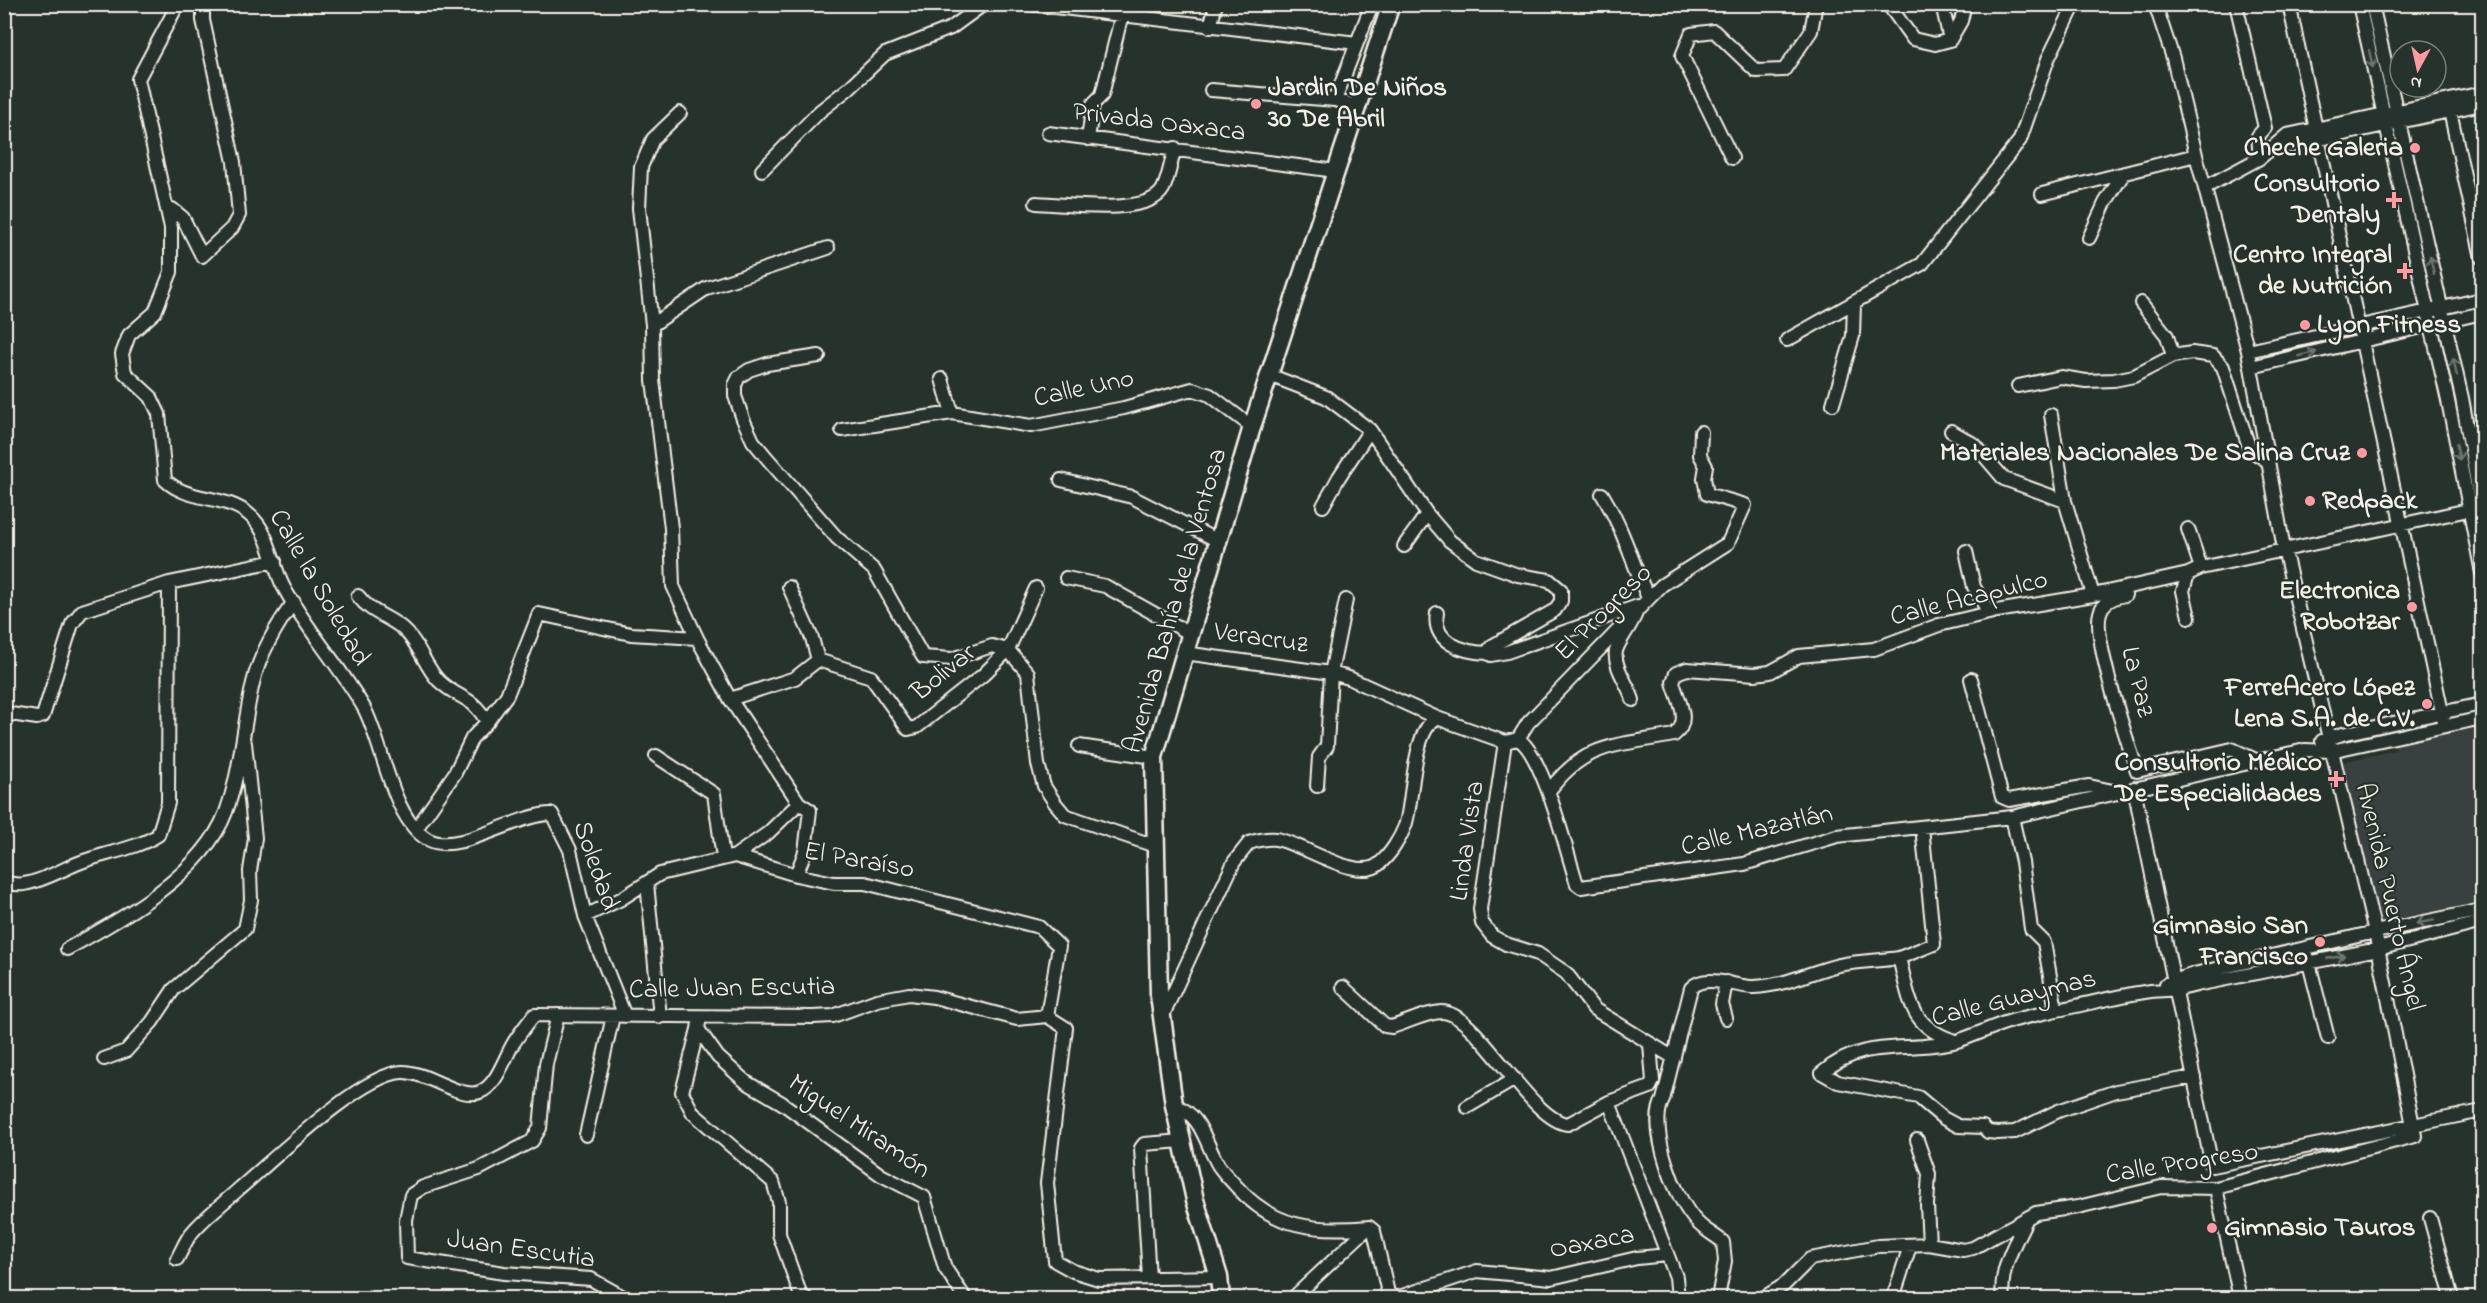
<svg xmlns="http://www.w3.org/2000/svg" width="2487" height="1303" viewBox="0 0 2487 1303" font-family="'Indie Flower',sans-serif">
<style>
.built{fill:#39403f}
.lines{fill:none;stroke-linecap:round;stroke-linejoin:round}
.street-casing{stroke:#f4f1e8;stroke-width:16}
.secondary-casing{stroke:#f4f1e8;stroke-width:21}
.street{stroke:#26332d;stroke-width:12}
.secondary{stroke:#26332d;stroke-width:16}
.oneway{stroke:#6e766e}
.poi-dot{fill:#ff9aa2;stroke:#26332d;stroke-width:2}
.labels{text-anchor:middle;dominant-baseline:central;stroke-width:4.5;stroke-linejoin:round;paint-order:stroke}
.poi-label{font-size:27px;font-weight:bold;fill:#f4f1e8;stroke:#26332d;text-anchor:end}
.street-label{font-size:27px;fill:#f4f1e8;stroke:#26332d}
</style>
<rect width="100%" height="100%" fill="#26332d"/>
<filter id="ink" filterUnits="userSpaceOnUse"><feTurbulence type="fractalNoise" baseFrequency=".0167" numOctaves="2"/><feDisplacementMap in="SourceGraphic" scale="12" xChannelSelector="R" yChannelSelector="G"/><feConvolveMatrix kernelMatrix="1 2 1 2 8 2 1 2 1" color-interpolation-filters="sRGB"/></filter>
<g filter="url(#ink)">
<!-- built -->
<path class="built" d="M2482,725V906L2380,928L2343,762L2396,750L2395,744Z"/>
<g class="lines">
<!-- street casing -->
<g class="street-casing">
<path id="street" d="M178,4L138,79L171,228V272L155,312L129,335L122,354L125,373L151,397L159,414L165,480C191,505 234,492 257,523C271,541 273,566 283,586C306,629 340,666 364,708C383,743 392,821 429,840C459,855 519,813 552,814L570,850L585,916L625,1016
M1029,4L1357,43
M1888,4L1913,39L1935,44L1950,40L1942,4
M2236,4L2265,128L2258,136L2260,158
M2289,4L2445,726
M2359,4L2448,401L2482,573
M2372,4L2462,398L2482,512
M1210,27L1216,4
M1950,40L1961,21L1965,4
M1211,90L1335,100L1357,106
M1335,100L1372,4
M2450,111L2482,258
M680,113L653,139L641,167L639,208L652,325L653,380L671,528L673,586L697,638L730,699L799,803L768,833L735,856
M1048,133L1336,171
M1088,139L1093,104L1102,95L1122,14
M2279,143L2289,146L2482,104
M1732,158L1682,56L1691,34L1714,31L1756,71L1784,70L1811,31L1816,4
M762,170L820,111L848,89L885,54L951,28L984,4
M2206,187L2260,158L2287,135L2482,93
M2042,194L2196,155
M1036,203C1064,204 1148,217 1163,189C1169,177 1171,161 1175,148
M171,219L172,209L183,218L202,256L232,228L239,215L234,162L203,20V4
M2089,238L2105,203L2124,173
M2141,303L2167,336L2173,356
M652,325L707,288L828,248
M1787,340L1922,264L2020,140L2048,59L2075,4
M2248,351L2482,299
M819,356L767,364L749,370L739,377L735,385V396L743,419L753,441L767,458L837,538L874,570L923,657L952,659L992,646L1008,650L1028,673L1038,764L1044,786L1055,803L1065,815L1155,846
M2251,367L2482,313
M1269,375L1326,397L1370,430L1427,514L1450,541L1476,560L1518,575L1549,580L1561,590V601L1555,610L1492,646L1487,653L1491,655L1507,652L1638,606
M942,379L952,413
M2018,386L2061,377L2086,381L2114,380L2134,376L2173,356L2192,353L2213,356L2223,367L2250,450L2266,460
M1833,404L1853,336L1854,304
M2051,415L2065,501L2093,595
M842,430L952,413L1031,426L1124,408L1192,389L1210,395L1252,427
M1951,431L1975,445L2004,479L2065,501
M1061,480L1132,497L1220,542
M1602,494C1623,528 1632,562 1648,598
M1323,506L1339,477L1370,430
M2188,529L2201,568
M1404,546L1427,514
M1966,551L1974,587L1989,613
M2188,574L2183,591L2189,617
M1066,578L1105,586L1189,633
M789,587L812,638L818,660L871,677L908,729L917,727L983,675L1008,650L1036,588
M2125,595C2114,597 2103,601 2100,613C2092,638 2128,742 2137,771L2232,749L2258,761
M358,596C372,614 386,615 402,628C419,642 424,666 439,681C459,700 471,694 487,722L472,738L455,773L416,829
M1437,613C1432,643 1463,652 1487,653
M1184,653L1331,673L1349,678L1437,718
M1971,679L2002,797L2009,800L2089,786L2113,791
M730,699L795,678L818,660
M1633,700C1629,686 1613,666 1616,651C1619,640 1632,625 1636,613
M4,713L37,718L43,716L72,624L82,611L169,583L275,561
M487,722L507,695L539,614L631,634L697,638
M1518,739L1528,723L1662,585L1728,543L1745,505L1707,494L1704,478L1706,466L1700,455L1701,432
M2322,741L2342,734L2482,704
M1505,742L1480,909L1482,923L1492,936L1506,944L1538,954L1566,973L1594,1009L1674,1058
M1079,746L1154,757
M656,756L714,794L723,858
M1317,786L1319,757L1327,746L1331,673L1346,600
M2134,788L2212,1166L2482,1111
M1549,791C1586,741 1619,746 1674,735C1692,721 1678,701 1673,682L1676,673L1687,669L1755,674L1770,672L1799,656L1874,649L1939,625L1997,611L2093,595L2188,574L2201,568L2482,507
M2012,817L2022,862L2031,929L2044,942L2056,1010
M1922,827L1934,944L1899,958C1910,999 1909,1025 1952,1040
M796,875L805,852L810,810L799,803
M6,883C12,884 19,885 24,884C43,881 59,871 76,864C102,853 134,850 158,835L168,803L169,583
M647,883L660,1017
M585,916L621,899L660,874L735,856L796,875L834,883H865L1039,927L1059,946L1047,1016
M67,949C122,919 203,874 226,812C241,771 243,725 253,683C259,656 277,624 294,602
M2307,955L2328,1038
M1726,982L1722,1004L1726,1018
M2166,984L2194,974L2375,932L2482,910
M1343,987L1385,1026L1392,1027C1408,1022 1425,1013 1441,1012C1476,1010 1530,1121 1568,1124L1609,1102L1650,1087L1653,1081L1650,1044
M558,1015L546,1064L540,1128L532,1141L479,1169L423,1187L411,1195L406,1220L407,1258L504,1273L591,1279L625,1298
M1163,1015L1234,862L1249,843C1258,840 1267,838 1276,839C1302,843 1358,883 1379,864C1390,855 1400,839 1405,826C1414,801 1411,731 1437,718L1505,742L1518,739C1543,753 1567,854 1577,884L1581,887L1744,864L1837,836L2012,817L2305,750L2331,751L2482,718
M700,1017L698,1029L718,1057L746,1082L782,1103L881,1175L924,1197L945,1268L965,1298
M698,1029L682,1092L693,1113L773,1182L779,1202V1234L801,1296L806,1298
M104,1059L126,1051L152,1022L174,989L245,929L251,900L250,871L255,838L245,743
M2194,1077L2116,1091L2058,1111L2015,1132L1998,1133L1988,1132L1983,1127L1958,1126L1943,1118L1918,1097L1838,1082L1822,1073C1865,1036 1908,1054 1957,1041C1974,1036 1991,1027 2008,1022C2024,1017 2041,1014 2057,1010C2088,1004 2120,995 2151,991C2167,990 2180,990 2196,985L2378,949L2482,922
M1609,1102L1676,1277L1678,1298
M1174,1105C1200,1114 1204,1138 1216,1161C1220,1170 1229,1178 1236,1186C1273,1228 1315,1232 1369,1227
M1467,1107L1515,1079
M586,1135L613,1016
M1917,1140L1929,1174L1927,1205L1929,1244
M2216,1188L2240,1298
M2430,1218L2452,1298
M1369,1227L1374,1231L1388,1293L1396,1298L1477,1271L1551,1278L1637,1258L1667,1255
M177,1259C181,1252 185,1242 190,1235C203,1218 224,1203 240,1188C273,1160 361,1074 402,1072C426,1071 460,1100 480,1092C497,1085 504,1059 513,1044C519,1034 527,1024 534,1015L813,1017L833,1016L877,1000L909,994L934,997L1017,1019L1047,1016L1066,1028L1047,1183L1055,1261L1073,1271L1099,1279L1219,1277
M1149,1278L1141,1148L1144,1144L1182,1141
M1293,1298L1369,1227
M1718,1298L1725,1261L1723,1242C1715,1235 1704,1230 1697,1222C1676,1202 1647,1126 1663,1100L1691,988C1705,973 1736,987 1754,987C1785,986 1809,972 1839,965C1858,961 1880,961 1899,958
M1763,1298L1784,1285L1810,1259L1878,1246L1929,1244L1963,1250L1973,1248L2036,1213L2078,1207L2161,1187L2216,1188L2415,1136L2375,932L2284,549L2248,351L2196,155L2173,58L2155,4
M1893,1298L1910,1246
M2003,1298C1999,1270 2015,1243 2027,1218"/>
</g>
<!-- secondary casing -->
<g class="secondary-casing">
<path id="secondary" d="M1221,1298L1219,1277L1195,1200L1174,1105L1159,995L1154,757L1252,427L1391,4"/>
</g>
<!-- street -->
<use href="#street" class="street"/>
<!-- secondary -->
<use href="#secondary" class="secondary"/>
</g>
<!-- one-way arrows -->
<defs><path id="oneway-shaft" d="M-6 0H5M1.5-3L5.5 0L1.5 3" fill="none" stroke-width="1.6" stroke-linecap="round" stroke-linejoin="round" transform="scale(1.5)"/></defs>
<g class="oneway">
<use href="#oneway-shaft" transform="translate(2371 59) rotate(77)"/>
<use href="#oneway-shaft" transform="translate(2432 265) rotate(-103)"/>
<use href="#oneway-shaft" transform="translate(2308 354) rotate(-14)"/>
<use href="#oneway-shaft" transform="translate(2455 367) rotate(-102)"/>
<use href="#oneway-shaft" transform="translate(2458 452) rotate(79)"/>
<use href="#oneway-shaft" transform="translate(2425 922) rotate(170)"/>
<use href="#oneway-shaft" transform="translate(2336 957) rotate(-11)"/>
</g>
</g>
<!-- markers -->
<g class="poi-dot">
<circle cx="1256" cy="104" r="6"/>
<circle cx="2415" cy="148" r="6"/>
<path d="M2391 191h6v6h6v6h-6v6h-6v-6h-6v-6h6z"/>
<path d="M2402 262h6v6h6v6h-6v6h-6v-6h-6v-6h6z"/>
<circle cx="2305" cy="325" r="6"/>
<circle cx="2362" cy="453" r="6"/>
<circle cx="2310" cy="501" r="6"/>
<circle cx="2412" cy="607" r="6"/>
<circle cx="2427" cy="704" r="6"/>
<path d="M2333 770h6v6h6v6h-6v6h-6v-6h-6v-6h6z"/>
<circle cx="2320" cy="942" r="6"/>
<circle cx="2212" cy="1228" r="6"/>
</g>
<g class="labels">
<!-- poi labels -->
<g class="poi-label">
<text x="1268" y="88" text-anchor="start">Jardin De Niños<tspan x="1268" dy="31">30 De Abril</tspan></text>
<text x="2403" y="148">Cheche Galeria</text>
<text x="2380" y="184">Consultorio<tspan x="2380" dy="31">Dentaly</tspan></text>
<text x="2392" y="255">Centro Integral<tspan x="2392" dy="31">de Nutrición</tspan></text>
<text x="2317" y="325" text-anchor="start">Lyon Fitness</text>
<text x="2350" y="453">Materiales Nacionales De Salina Cruz</text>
<text x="2322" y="501" text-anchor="start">Redpack</text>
<text x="2400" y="591">Electronica<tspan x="2400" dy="31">Robotzar</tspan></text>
<text x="2415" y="688">FerreAcero López<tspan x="2415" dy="31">Lena S.A. de C.V.</tspan></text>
<text x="2322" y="763">Consultorio Médico<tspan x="2322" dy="31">De Especialidades</tspan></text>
<text x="2308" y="926">Gimnasio San<tspan x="2308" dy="31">Francisco</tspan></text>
<text x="2224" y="1228" text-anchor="start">Gimnasio Tauros</text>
</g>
<!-- street labels -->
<g class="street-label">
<text transform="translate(1159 123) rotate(7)">Privada Oaxaca</text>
<text transform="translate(1084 389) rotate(-12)">Calle Uno</text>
<text transform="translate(319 588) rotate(60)">Calle la Soledad</text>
<text transform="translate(1969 599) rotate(-14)">Calle Acapulco</text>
<text transform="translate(1176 601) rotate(-74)">Avenida Bahía de la Ventosa</text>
<text transform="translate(1604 613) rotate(-45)">El Progreso</text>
<text transform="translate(1261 639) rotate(8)">Veracruz</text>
<text transform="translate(944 673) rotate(-39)">Bolivar</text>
<text transform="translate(2137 682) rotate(76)">La Paz</text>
<text transform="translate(1757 831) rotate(-13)">Calle Mazatlán</text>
<text transform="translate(1468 841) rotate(-82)">Linda Vista</text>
<text transform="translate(859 861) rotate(10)">El Paraíso</text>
<text transform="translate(595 866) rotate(71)">Soledad</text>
<text transform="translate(2389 897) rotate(77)">Avenida Puerto Ángel</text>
<text transform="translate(732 989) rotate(-1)">Calle Juan Escutia</text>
<text transform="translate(2014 999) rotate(-14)">Calle Guaymas</text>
<text transform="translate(859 1127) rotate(34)">Miguel Miramón</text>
<text transform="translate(2182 1164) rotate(-9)">Calle Progreso</text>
<text transform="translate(1592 1243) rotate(-11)">Oaxaca</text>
<text transform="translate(521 1250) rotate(8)">Juan Escutia</text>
</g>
</g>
<!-- margin -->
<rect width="2487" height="1303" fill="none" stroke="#26332d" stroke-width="24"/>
<rect x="12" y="12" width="2463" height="1279" fill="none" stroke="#f4f1e8" stroke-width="2" filter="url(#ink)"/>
<!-- north arrow -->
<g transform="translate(2418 69) rotate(188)"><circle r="28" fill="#26332d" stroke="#787f78" stroke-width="1.5"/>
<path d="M0-4.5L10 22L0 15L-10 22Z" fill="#ff9aa2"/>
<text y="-9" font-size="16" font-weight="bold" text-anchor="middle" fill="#f4f1e8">N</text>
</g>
</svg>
